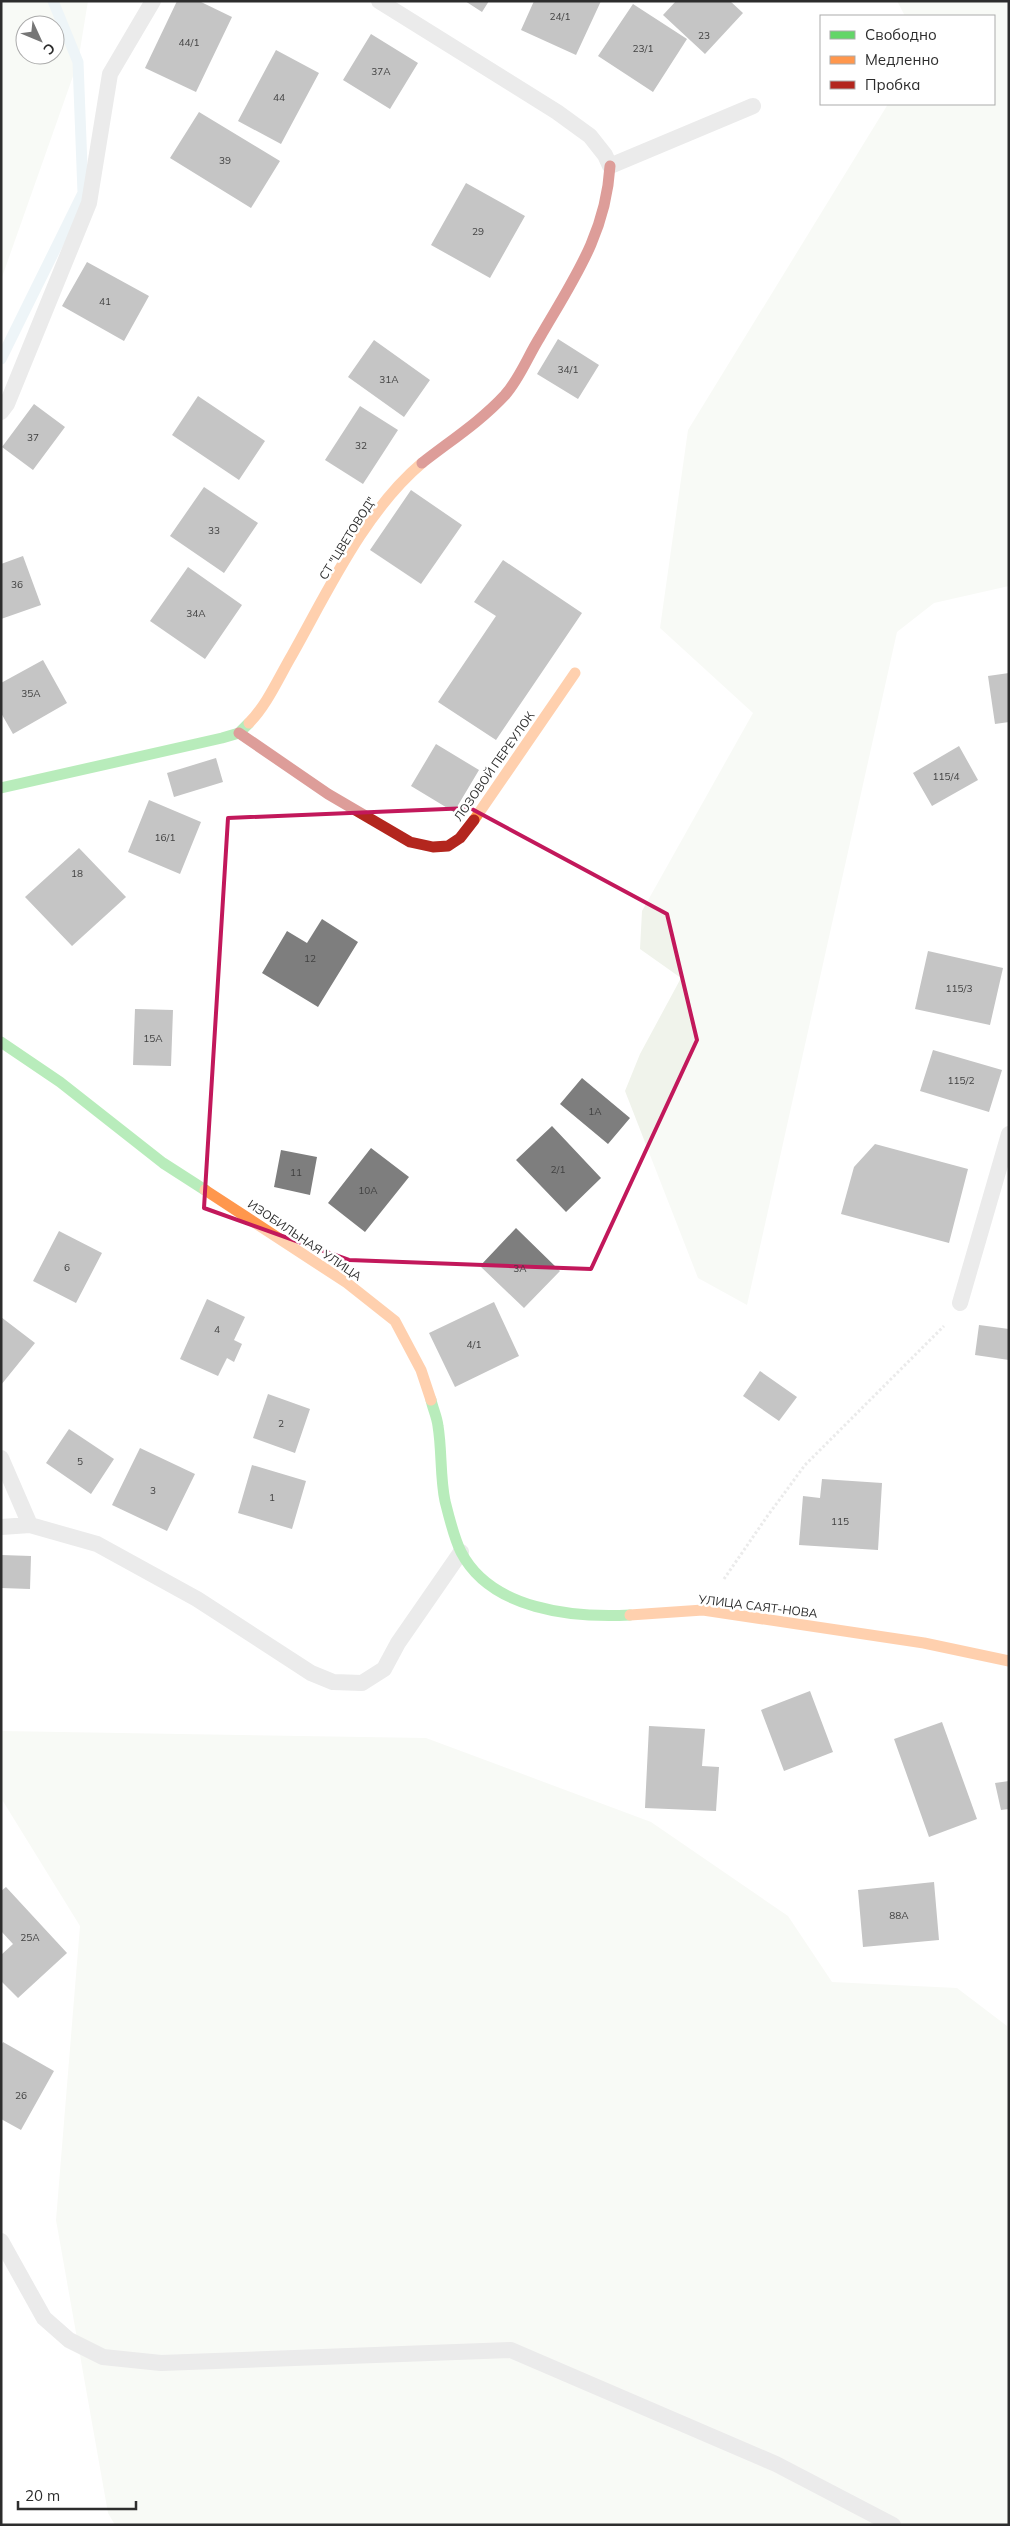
<svg xmlns="http://www.w3.org/2000/svg" width="1010" height="2526" viewBox="0 0 1010 2526" font-family="Mulish,sans-serif">
<style>
.green{fill:#f0f3eb;fill-rule:evenodd}
.lines{fill:none;stroke-linecap:round;stroke-linejoin:round}
.stream{stroke:#d9e9ef;stroke-width:11}
.building{fill:#7e7e7e}
.path{stroke:#d2d2d2;stroke-width:3;stroke-dasharray:2.5 2.5;stroke-linecap:butt}
.lane{stroke:#d2d2d2;stroke-width:16}
.fast{stroke:#63d668;stroke-width:11}
.slow{stroke:#ff974d;stroke-width:11}
.jam{stroke:#b3261e;stroke-width:11}
.marked{fill:none;stroke:#c2185b;stroke-width:4;stroke-linejoin:round}
.labels{text-anchor:middle;dominant-baseline:central;stroke-width:5;stroke-linejoin:round;paint-order:stroke}
.number-label{font-size:10px;fill:#414141}
.street-label{font-size:12px;fill:#2d2d2d;stroke:#fff}
</style>
<rect width="100%" height="100%" fill="#fff"/>
<!-- green -->
<path class="green" d="M1,1H88L78,62L1,280ZM25,25H55V55H25Z
M897,1H1009V586L934,603L897,632L747,1305L698,1278L625,1091L640,1054L681,978L640,949L642,911L753,713L660,628L688,430L888,104H994V16H905Z
M1,1731L426,1738L651,1822L788,1916L832,1982L957,1988L1007,2026L1009,2525H115L108,2513L56,2220L80,1926L1,1798Z"/>
<g class="lines">
<!-- stream -->
<path class="stream" d="M1,359L83,193L78,62L53,1"/>
</g>
<!-- building -->
<path class="building" d="M177,1H199L232,17L196,92L145,68Z
M465,1H489L482,12Z
M534,1H601L576,55L521,30Z
M676,1H730L743,13L705,54L663,15Z
M633,4L687,39L653,92L598,56Z
M371,34L418,63L390,109L343,80Z
M276,50L319,73L281,144L238,121Z
M199,112L280,161L251,208L170,158Z
M466,183L525,216L490,278L431,245Z
M87,262L149,296L124,341L62,306Z
M558,339L599,365L578,399L537,374Z
M374,340L430,380L404,417L348,377Z
M198,396L265,441L239,480L172,435Z
M34,404L65,427L33,470L2,447Z
M360,406L398,430L363,484L325,460Z
M204,487L258,523L224,573L170,536Z
M411,490L462,525L421,584L370,550Z
M23,556L41,605L1,619V564Z
M503,560L582,613L496,740L438,702L496,616L474,602Z
M188,567L242,605L205,659L150,621Z
M43,660L67,703L13,734L1,713V683Z
M1009,673V722L995,724L988,676Z
M436,744L479,770L454,812L411,786Z
M959,746L978,780L932,806L913,773Z
M216,758L223,782L174,797L167,773Z
M149,800L201,822L180,874L128,852Z
M79,848L126,897L72,946L25,897Z
M322,919L358,942L318,1007L262,973L287,931L307,943Z
M928,951L1003,968L990,1025L915,1009Z
M135,1009L173,1010L171,1066L133,1065Z
M933,1050L1002,1070L989,1112L920,1091Z
M582,1078L630,1118L608,1144L560,1104Z
M552,1126L601,1178L566,1212L516,1160Z
M875,1144L968,1169L949,1243L841,1214L854,1167Z
M371,1148L409,1177L365,1232L328,1203Z
M281,1150L317,1157L310,1195L274,1187Z
M516,1228L560,1271L524,1308L480,1266Z
M59,1231L102,1253L76,1303L33,1281Z
M207,1299L245,1317L234,1340L242,1344L234,1362L227,1358L218,1376L180,1359Z
M494,1302L519,1356L455,1387L429,1333Z
M1,1317L35,1343L1,1385Z
M979,1325L1009,1329V1360L975,1355Z
M760,1371L797,1397L779,1421L743,1396Z
M268,1394L310,1409L295,1453L253,1438Z
M69,1429L114,1459L91,1494L46,1463Z
M140,1448L195,1474L167,1531L112,1505Z
M252,1465L306,1481L292,1529L238,1513Z
M822,1479L882,1483L878,1550L799,1545L803,1496L820,1498Z
M1,1555L31,1556L30,1589L1,1588Z
M810,1691L833,1752L784,1771L761,1710Z
M942,1722L977,1819L929,1837L894,1739Z
M649,1726L705,1729L702,1766L719,1767L716,1811L645,1808Z
M1009,1781V1809L1001,1810L995,1783Z
M934,1882L939,1940L863,1947L858,1890Z
M6,1887L67,1953L18,1998L1,1981V1955L13,1944L1,1931V1891Z
M3,2042L54,2071L21,2130L1,2119V2046Z"/>
<g class="lines">
<!-- path -->
<path class="path" d="M724,1579L766,1518L805,1465L944,1326"/>
<!-- lane -->
<path class="lane" d="M379,1L557,112L590,136L605,155L610,166L753,106
M1,412L7,404L89,203L110,74L153,1
M960,1303L1009,1134
M1,1458L30,1525
M1,1527L30,1525L97,1544L197,1599L311,1673L333,1682L362,1683L384,1669L398,1643L461,1552
M1,2241L44,2318L69,2340L103,2357L161,2363L511,2350L776,2464L893,2525"/>
<!-- fast -->
<path class="fast" d="M1,788L222,738L239,733L249,723
M1,1042L60,1082L163,1163L205,1190
M431,1400C433,1409 437,1417 438,1426C442,1450 440,1477 445,1501C449,1517 454,1538 461,1552C491,1610 573,1618 630,1615"/>
<!-- slow -->
<path class="slow" d="M249,723C267,705 279,677 292,655C328,591 365,511 422,463
M474,820L575,673
M205,1190L347,1283L395,1321L421,1370L431,1400
M630,1615L703,1610L924,1643L1009,1661"/>
<!-- jam -->
<path class="jam" d="M422,463C450,441 480,422 505,395C520,378 528,356 540,337C573,280 606,234 610,166
M239,733L328,794L410,842L433,847L448,846L460,838L474,820"/>
</g>
<!-- marked area -->
<path d="M0 0H1010V2526H0ZM470,808L667,914L697,1040L591,1269L349,1260L204,1208L228,818Z" fill="#fff" fill-opacity=".55" fill-rule="evenodd"/>
<path class="marked" d="M470,808L667,914L697,1040L591,1269L349,1260L204,1208L228,818Z"/>
<g class="labels">
<!-- number labels -->
<g class="number-label">
<text x="560" y="16">24/1</text>
<text x="704" y="35">23</text>
<text x="189" y="42">44/1</text>
<text x="643" y="48">23/1</text>
<text x="381" y="71">37А</text>
<text x="279" y="97">44</text>
<text x="225" y="160">39</text>
<text x="478" y="231">29</text>
<text x="105" y="301">41</text>
<text x="568" y="369">34/1</text>
<text x="389" y="379">31А</text>
<text x="33" y="437">37</text>
<text x="361" y="445">32</text>
<text x="214" y="530">33</text>
<text x="17" y="584">36</text>
<text x="196" y="613">34А</text>
<text x="31" y="693">35А</text>
<text x="946" y="776">115/4</text>
<text x="165" y="837">16/1</text>
<text x="77" y="873">18</text>
<text x="310" y="958">12</text>
<text x="959" y="988">115/3</text>
<text x="153" y="1038">15А</text>
<text x="961" y="1080">115/2</text>
<text x="595" y="1111">1А</text>
<text x="558" y="1169">2/1</text>
<text x="296" y="1172">11</text>
<text x="368" y="1190">10А</text>
<text x="67" y="1267">6</text>
<text x="520" y="1268">3А</text>
<text x="217" y="1329">4</text>
<text x="474" y="1344">4/1</text>
<text x="281" y="1423">2</text>
<text x="80" y="1461">5</text>
<text x="153" y="1490">3</text>
<text x="272" y="1497">1</text>
<text x="840" y="1521">115</text>
<text x="899" y="1915">88А</text>
<text x="30" y="1937">25А</text>
<text x="21" y="2095">26</text>
</g>
<!-- street labels -->
<g class="street-label">
<text transform="translate(347 538) rotate(-58)">СТ "ЦВЕТОВОД"</text>
<text transform="translate(494 766) rotate(-55)">ЛОЗОВОЙ ПЕРЕУЛОК</text>
<text transform="translate(305 1240) rotate(34)">ИЗОБИЛЬНАЯ УЛИЦА</text>
<text transform="translate(758 1606) rotate(7)">УЛИЦА САЯТ-НОВА</text>
</g>
</g>
<!-- border -->
<rect width="1010" height="2526" fill="none" stroke="#2d2d2d" stroke-width="5"/>
<!-- legend -->
<rect x="820" y="15" width="175" height="90" fill="#ffffff" stroke="#ababab"/>
<rect x="830" y="31" width="25" height="8" fill="#63d668" stroke="#ababab"/>
<text x="865" y="40" font-size="15" fill="#2d2d2d">Свободно</text>
<rect x="830" y="56" width="25" height="8" fill="#ff974d" stroke="#ababab"/>
<text x="865" y="65" font-size="15" fill="#2d2d2d">Медленно</text>
<rect x="830" y="81" width="25" height="8" fill="#b3261e" stroke="#ababab"/>
<text x="865" y="90" font-size="15" fill="#2d2d2d">Пробка</text>
<!-- north arrow -->
<g transform="translate(40 40) rotate(134)"><circle r="24" fill="#ffffff" stroke="#ababab"/>
<path d="M0-4L9 19L0 12L-9 19Z" fill="#767676"/>
<text y="-8" font-size="14" font-weight="bold" text-anchor="middle" fill="#2d2d2d">С</text>
</g>
<!-- scale -->
<path d="M18 2501v8h118v-8" fill="none" stroke="#2d2d2d" stroke-width="2.5"/>
<text x="25" y="2501" font-size="15" fill="#2d2d2d" stroke="#ffffff" stroke-width="4" paint-order="stroke">20 m</text>
</svg>
